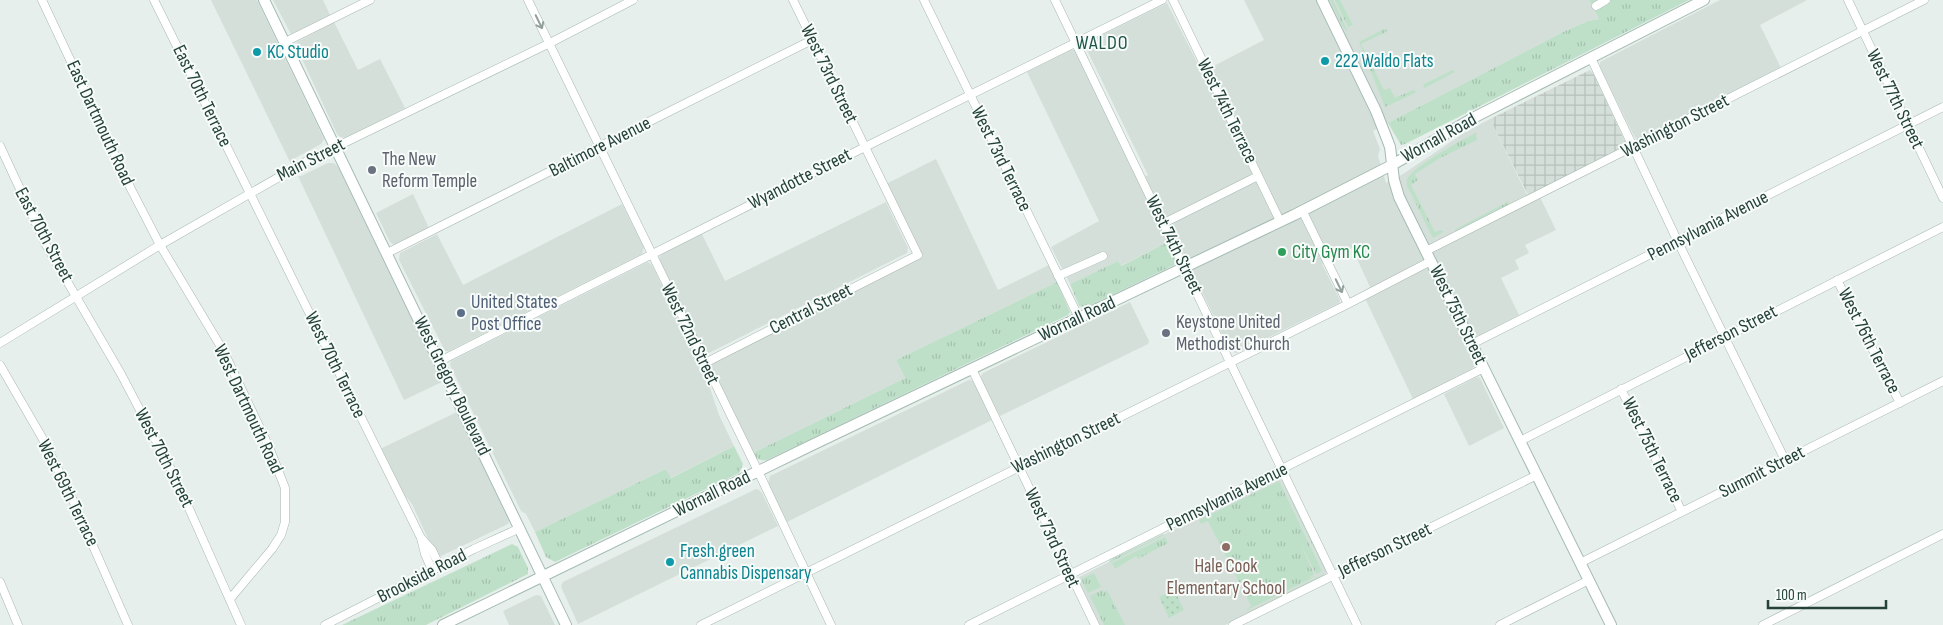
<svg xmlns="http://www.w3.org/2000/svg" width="1943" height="625" viewBox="0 0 1943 625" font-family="'Sofia Sans Condensed',sans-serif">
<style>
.built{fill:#d4dfda}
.industrial{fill:url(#industrial-grid)}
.grass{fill:url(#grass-tufts)}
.garden{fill:url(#garden-dots)}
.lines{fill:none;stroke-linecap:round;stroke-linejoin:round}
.minor-casing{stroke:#a8b8b2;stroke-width:9}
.secondary-casing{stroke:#a4bbb3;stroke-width:12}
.minor{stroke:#fff;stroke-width:8}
.secondary{stroke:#fff;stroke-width:10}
.oneway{stroke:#92a09c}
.culture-dot{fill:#0f9aa8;stroke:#f7fbf9;stroke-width:2}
.worship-dot{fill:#6b7280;stroke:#f7fbf9;stroke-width:2}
.leisure-dot{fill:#2e9e5b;stroke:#f7fbf9;stroke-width:2}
.service-dot{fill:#5c6f8a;stroke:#f7fbf9;stroke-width:2}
.education-dot{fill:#8d6e63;stroke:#f7fbf9;stroke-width:2}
.labels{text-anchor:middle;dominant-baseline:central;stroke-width:4;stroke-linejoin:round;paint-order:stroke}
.culture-label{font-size:19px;fill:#0d838f;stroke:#f7fbf9;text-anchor:start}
.street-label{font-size:19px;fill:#24423a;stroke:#f7fbf9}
.worship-label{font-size:19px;fill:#5b616d;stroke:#f7fbf9;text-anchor:start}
.leisure-label{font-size:19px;fill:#27864d;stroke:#f7fbf9;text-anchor:start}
.service-label{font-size:19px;fill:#4e5e75;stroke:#f7fbf9;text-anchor:start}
.education-label{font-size:19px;fill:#785e54;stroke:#f7fbf9}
.neighbourhood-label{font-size:20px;letter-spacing:1px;fill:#1f5548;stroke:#f7fbf9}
</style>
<defs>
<pattern id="industrial-grid" width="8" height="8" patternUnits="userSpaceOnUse" patternTransform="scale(1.25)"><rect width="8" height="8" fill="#d4dfda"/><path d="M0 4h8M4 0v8" fill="none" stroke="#b6c1bc"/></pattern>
<pattern id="grass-tufts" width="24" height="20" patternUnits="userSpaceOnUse" patternTransform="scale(1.25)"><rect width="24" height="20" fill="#bfe0c8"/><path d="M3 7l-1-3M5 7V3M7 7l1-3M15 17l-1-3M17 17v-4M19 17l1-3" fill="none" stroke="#a4c1ad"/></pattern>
<pattern id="garden-dots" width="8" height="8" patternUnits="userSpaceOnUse" patternTransform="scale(1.25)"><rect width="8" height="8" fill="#bfe0c8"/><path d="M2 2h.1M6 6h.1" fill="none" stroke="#a4c1ad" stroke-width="1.8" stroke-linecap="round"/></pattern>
</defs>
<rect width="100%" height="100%" fill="#e6efeb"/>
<!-- built -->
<path class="built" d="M211,0H257L324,139L321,144L295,158L291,164Z
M273,0H323L330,15L291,34Z
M1244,0H1589L1599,19L1588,21L1563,32L1373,131L1380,149L1378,156L1386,183L1403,174L1464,133L1490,119L1527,195L1537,191L1556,230L1525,245L1529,253L1515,260L1519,269L1501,278L1519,315L1464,343L1475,366L1473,368L1413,399L1362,292L1370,287L1352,248L1322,264L1340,300L1339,303L1237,353L1233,352L1229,348L1176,238L1120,266L1118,261L1070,284L1051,247L1099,221L1027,72L1071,50H1075L1139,180L1148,175L1084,44L1167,3L1202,72L1264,40Z
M1720,0H1807L1760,25L1781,68L1637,140L1633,134L1600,67V62Z
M334,22L358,70L380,59L405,108L346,138L340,137L337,134L296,46L297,42Z
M936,159L998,290L1049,265L1057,282L896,360L905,378L753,453L710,364L921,257L886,184Z
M328,163H334L338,167L442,382L404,400L298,176H301Z
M413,194L429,228L394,245L390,242L376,213Z
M886,202L908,248L907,253L709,353H705L659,260L660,256L663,253L702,234L725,281Z
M622,204L644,247L642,254L449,351H445L399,260L400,253L437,234L463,285Z
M648,262L652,265L708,382L719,415L734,446L670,478L666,469L535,532L526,514L521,511L450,365L451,361Z
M1130,302L1149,341L1148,344L1000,416L982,381L981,376L983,373Z
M1477,377L1480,378L1504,428L1469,446L1444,394Z
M969,380L973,381L992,420L787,522L768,484L770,476Z
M457,412L509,521L508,524L439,557L435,554L412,504L400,490L380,449Z
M1279,477L1282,480L1327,570L1326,575L1225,625H1100L1079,581V577Z
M756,489L759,490L762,493L778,526L578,624L562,589L561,586L563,582Z
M536,595L541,596L555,625H509L503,611Z"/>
<!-- industrial -->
<path class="industrial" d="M1590,70L1593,73L1626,144L1623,147L1528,195L1490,119Z"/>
<!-- grass -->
<path class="grass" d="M1330,0H1333L1348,32L1343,27Z
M1335,0H1340L1353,25L1348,27Z
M1589,0H1689L1405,144L1401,145L1388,123L1563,32L1588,21L1599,19Z
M1384,29L1387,30L1386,32L1361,44L1384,90L1390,88L1395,98L1413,90L1416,91L1415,93L1385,107L1359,42Z
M1453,70L1455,72L1425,88L1423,86L1424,84Z
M1476,133L1477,140L1440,158L1415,174L1418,180L1411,185L1435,232L1441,230L1443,232L1433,238L1407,186C1406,181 1407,178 1410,175C1419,164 1462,139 1476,133Z
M1509,201L1508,205L1457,231L1454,230Z
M1168,242L1176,259L1174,265L1085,308L1079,306L1070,284L1118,261L1121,266Z
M1057,282L1070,312L1068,315L767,460C760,461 756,459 753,453L905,378L896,360Z
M734,446L743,464L739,473L555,562L546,557L535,532L666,469L671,478Z
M1277,478V479L1200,517L1202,515Z
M1281,480L1327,569L1325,571Z
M1279,481L1322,571L1316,574L1301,545L1314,574L1309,578L1318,575L1245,611L1251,606L1208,521L1201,524L1199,520Z
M1163,534L1164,535L1109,563L1110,560Z
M1165,537L1168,543L1138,559L1136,556L1115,569L1112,563Z
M512,544L518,547L528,568V574L426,625H342Z
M1094,573L1101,587L1088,593L1081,579Z
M1324,574L1323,577L1247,613L1248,612Z
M1102,590L1104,592L1107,590L1125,625H1104L1090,596Z"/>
<!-- garden -->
<path class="garden" d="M1174,589L1184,610L1169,618L1159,597Z"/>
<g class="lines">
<!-- minor casing -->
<g class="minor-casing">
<path id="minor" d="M42,0L131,189L160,245L224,352L269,447L285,488V522L281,535L272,549L230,599
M154,0L421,538L425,554L432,570
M528,0L758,471L831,625
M924,0L1079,318
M1055,0L1357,625
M1173,0L1280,221
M1848,0L1943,198
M1596,6L1606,0
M285,42L370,0
M1591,58L1678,242L1785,460
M0,146L46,245L121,374L175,477L241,625
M1302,210L1348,304
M1164,223L1258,176
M1426,251L1924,0
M387,253L812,40
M1058,276L1103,256
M1837,280L1900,403
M0,343L160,245L307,161L550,43L633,0
M1472,344L1943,107
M440,361L865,147L1162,0
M705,363L918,255L793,0
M0,365L44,441L71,496L128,625
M972,369L1095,625
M1621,389L1682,512
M1520,441L1943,227
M421,538L432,550L440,567
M1580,563L1943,381
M0,582L18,625
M325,625L474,549L520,528
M701,625L1348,304L1431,261
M969,625L1484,368
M1233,625L1537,475
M1500,625L1589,580
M1763,625L1943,534"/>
</g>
<!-- secondary casing -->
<g class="secondary-casing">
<path id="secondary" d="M264,0L566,625
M1322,0L1376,111L1387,139L1390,147L1394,180L1399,197L1611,625
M443,625L810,446L1294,215L1392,165L1475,117L1704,0"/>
</g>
<!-- minor -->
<use href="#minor" class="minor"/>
<!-- secondary -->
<use href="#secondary" class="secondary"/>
</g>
<!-- one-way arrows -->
<defs><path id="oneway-shaft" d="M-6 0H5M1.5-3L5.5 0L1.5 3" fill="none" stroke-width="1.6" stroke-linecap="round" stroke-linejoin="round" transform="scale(1.25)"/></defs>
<g class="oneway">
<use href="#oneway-shaft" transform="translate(539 22) rotate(64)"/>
<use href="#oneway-shaft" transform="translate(1339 286) rotate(64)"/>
</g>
<!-- markers -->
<g class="culture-dot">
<circle cx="257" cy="52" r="5"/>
<circle cx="1325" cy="61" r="5"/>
<circle cx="670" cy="562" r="5"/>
</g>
<g class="worship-dot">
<circle cx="372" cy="170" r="5"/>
<circle cx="1166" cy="333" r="5"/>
</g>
<circle class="leisure-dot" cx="1282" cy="252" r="5"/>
<circle class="service-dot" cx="461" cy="313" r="5"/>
<circle class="education-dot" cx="1226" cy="547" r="5"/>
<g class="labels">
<!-- culture labels -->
<g class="culture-label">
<text x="267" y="52">KC Studio</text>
<text x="1335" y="61">222 Waldo Flats</text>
<text x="680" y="551">Fresh.green<tspan x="680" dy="22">Cannabis Dispensary</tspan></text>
</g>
<!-- street labels -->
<g class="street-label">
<text transform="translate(829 74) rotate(64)">West 73rd Street</text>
<text transform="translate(202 96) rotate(64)">East 70th Terrace</text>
<text transform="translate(1895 99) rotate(64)">West 77th Street</text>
<text transform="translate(1227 111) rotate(64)">West 74th Terrace</text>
<text transform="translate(100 123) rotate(65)">East Dartmouth Road</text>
<text transform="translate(1675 126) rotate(-27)">Washington Street</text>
<text transform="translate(1439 138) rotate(-29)">Wornall Road</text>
<text transform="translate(600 147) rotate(-27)">Baltimore Avenue</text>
<text transform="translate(1001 159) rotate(64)">West 73rd Terrace</text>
<text transform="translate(311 160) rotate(-27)">Main Street</text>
<text transform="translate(800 179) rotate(-27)">Wyandotte Street</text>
<text transform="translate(1708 226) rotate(-27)">Pennsylvania Avenue</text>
<text transform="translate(44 235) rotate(62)">East 70th Street</text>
<text transform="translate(1174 245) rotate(64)">West 74th Street</text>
<text transform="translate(811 309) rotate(-27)">Central Street</text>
<text transform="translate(1458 315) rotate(64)">West 75th Street</text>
<text transform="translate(1077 319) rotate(-25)">Wornall Road</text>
<text transform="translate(1731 333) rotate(-27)">Jefferson Street</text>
<text transform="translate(690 334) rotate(64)">West 72nd Street</text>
<text transform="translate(1869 341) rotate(63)">West 76th Terrace</text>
<text transform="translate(335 365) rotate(64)">West 70th Terrace</text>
<text transform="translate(452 386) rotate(64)">West Gregory Boulevard</text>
<text transform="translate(248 409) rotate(65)">West Dartmouth Road</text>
<text transform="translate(1066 443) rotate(-26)">Washington Street</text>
<text transform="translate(1652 450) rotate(64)">West 75th Terrace</text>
<text transform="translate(164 458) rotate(63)">West 70th Street</text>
<text transform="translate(1762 472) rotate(-27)">Summit Street</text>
<text transform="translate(68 493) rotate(64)">West 69th Terrace</text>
<text transform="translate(712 494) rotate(-26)">Wornall Road</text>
<text transform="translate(1227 497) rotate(-26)">Pennsylvania Avenue</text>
<text transform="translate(1052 538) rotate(65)">West 73rd Street</text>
<text transform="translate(1385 550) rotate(-26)">Jefferson Street</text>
<text transform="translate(422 576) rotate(-27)">Brookside Road</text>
</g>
<!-- worship labels -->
<g class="worship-label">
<text x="382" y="159">The New<tspan x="382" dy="22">Reform Temple</tspan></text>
<text x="1176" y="322">Keystone United<tspan x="1176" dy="22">Methodist Church</tspan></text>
</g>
<!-- leisure labels -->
<g class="leisure-label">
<text x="1292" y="252">City Gym KC</text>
</g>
<!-- service labels -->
<g class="service-label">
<text x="471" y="302">United States<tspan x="471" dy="22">Post Office</tspan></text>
</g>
<!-- education labels -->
<g class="education-label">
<text x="1226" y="566">Hale Cook<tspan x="1226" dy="22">Elementary School</tspan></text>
</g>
<!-- neighbourhood labels -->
<g class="neighbourhood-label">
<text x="1102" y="43">WALDO</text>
</g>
</g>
<!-- scale -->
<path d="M1768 600v8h118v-8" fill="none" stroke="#24423a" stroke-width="2.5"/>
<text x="1776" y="600" font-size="15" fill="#24423a" stroke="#f7fbf9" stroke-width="4" paint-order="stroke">100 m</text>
</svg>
